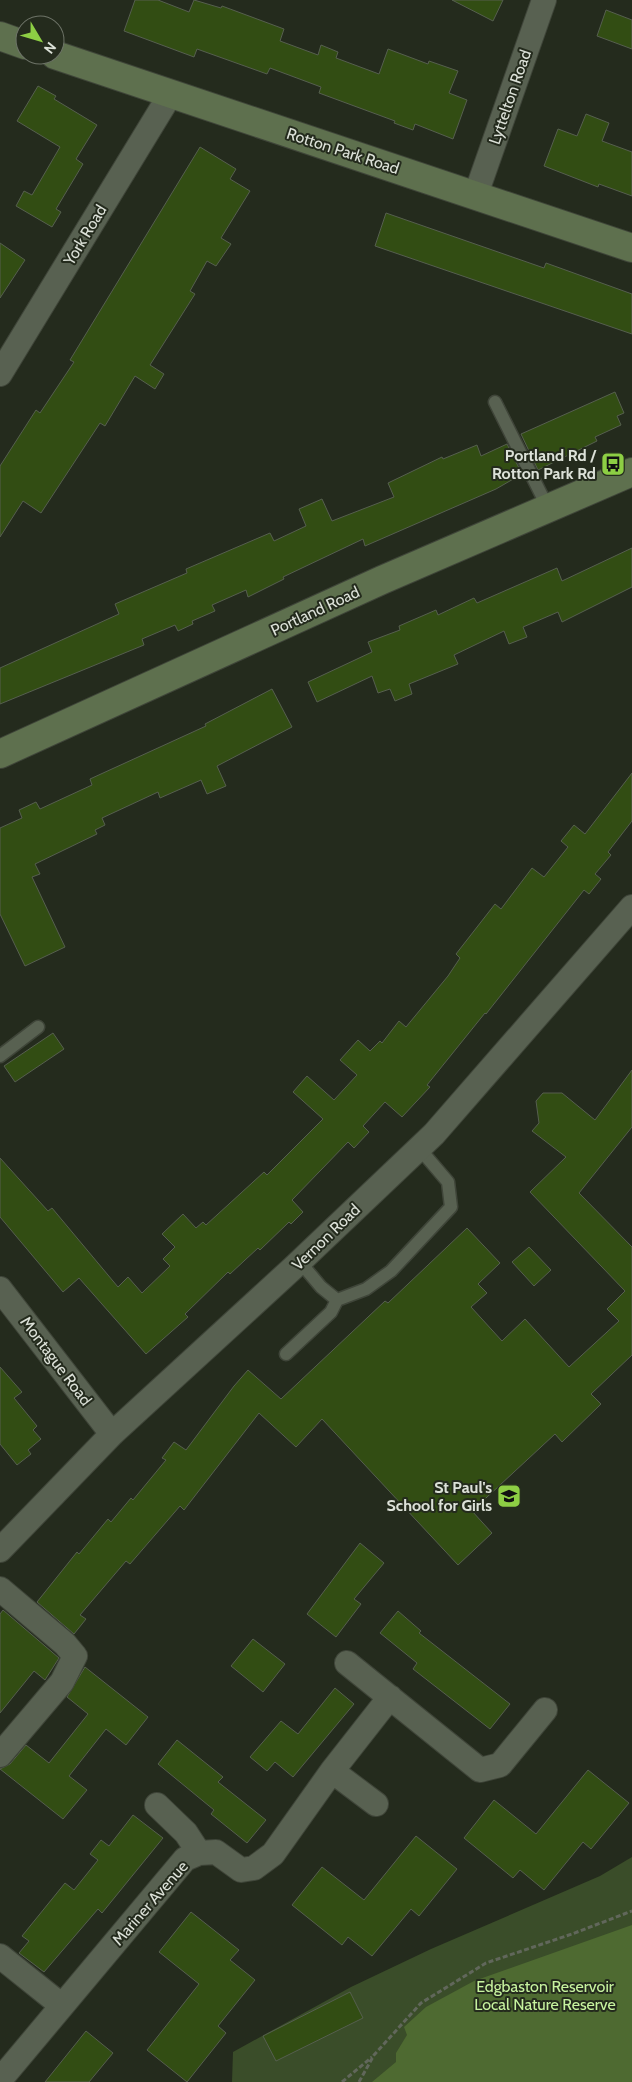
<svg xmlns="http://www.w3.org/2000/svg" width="632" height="2082" viewBox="0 0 632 2082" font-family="Cabin,sans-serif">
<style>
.green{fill:#3a4d29}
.water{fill:#4e6a31}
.building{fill:#324d13;stroke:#565f4f}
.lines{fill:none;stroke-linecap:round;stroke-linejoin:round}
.service-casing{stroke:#3f4539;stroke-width:15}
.minor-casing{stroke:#3f4539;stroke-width:26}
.secondary-casing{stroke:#3f4539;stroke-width:30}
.path{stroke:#61675b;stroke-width:3;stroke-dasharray:5 2.5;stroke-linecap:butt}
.service{stroke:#586151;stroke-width:12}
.minor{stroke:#586151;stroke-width:24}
.secondary{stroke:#5e704e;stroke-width:28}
.labels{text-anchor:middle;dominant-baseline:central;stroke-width:4;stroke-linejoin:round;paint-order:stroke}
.street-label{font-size:16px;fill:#dce1d8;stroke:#242b1d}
.poi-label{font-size:16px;font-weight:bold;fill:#dce1d8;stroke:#242b1d;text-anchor:end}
.park-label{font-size:16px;fill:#c7f39f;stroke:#242b1d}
</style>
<rect width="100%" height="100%" fill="#242b1d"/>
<!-- green -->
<path class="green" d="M632,1857V2082H232L233,2052L351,1987L431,1949L600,1876Z"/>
<!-- water -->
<path class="water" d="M632,1925V2082H372L396,2062V2053L407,2035L404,2027L426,2007L474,1981Z"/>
<!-- building -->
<path class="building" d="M135,0H158L189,12L194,0L221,8L222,6L284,29L280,41L318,55L321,45L338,52L336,58L379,74L388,49L428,64L429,61L458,71L449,93L467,100L453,139L415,124L413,130L394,123L395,121L319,93L321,87L270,68L267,74L197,49L194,57L124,31Z
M452,0H503L493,21Z
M606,10L632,20V49L597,36Z
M38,86L56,96L54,99L97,125L76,159L83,164L56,209L61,212L52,227L16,206L24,191L32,195L60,147L17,121Z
M586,114L609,123L602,141L632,152V196L599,184L598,187L544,166L558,129L577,136Z
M200,147L236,169L230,179L250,191L221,238L231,244L216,266L207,261L190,291L195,294L150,365L164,374L155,389L135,376L105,426L100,423L41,513L23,501L0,537V466L36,410L40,413L74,362L70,360Z
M386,213L544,268L546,263L632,294V334L375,246Z
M0,243L25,260L0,298Z
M615,392L624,413L617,416L621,425L595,437L597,441L538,470L521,434Z
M507,444L522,474L496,489L365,546L363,539L283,577L284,579L248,597L246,590L212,605L215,611L192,621L193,624L178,631L175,625L142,639L144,645L0,704V668L119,614L115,604L187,573L186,569L270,533L274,541L306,526L299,509L322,499L332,521L394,497L388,483L442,457L443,459L477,445L481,456Z
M632,548V587L562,622L558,612L523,627L527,637L509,644L504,631L454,655L458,664L409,684L412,694L395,701L390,689L378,693L372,676L317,702L308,682L372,652L368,642L400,630L399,626L436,610L438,615L474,598L477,603L557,568L562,581Z
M272,689L292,727L217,766L226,786L207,794L201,780L160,798L158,792L102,818L105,825L95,830L97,834L35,864L40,874L32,877L65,947L25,966L0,914V828L22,818L19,810L36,802L40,809L92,785L90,779L206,726L205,724Z
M632,773V821L608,852L611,855L595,874L601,879L589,894L584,890L486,1014L485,1013L427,1085L430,1087L402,1117L385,1102L363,1126L369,1132L354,1148L348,1142L292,1200L303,1212L291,1224L289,1222L260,1250L258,1248L230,1274L228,1272L185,1314L188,1317L146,1354L79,1278L63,1292L0,1217V1158L48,1211L52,1208L118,1287L128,1277L142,1293L170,1266L163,1259L175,1247L162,1234L183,1214L196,1228L203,1222L206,1225L264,1172L267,1175L323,1119L293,1092L307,1076L334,1100L357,1075L340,1060L358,1040L370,1051L380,1041L382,1043L399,1021L406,1027L448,976L460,958L456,954L495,904L501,909L532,868L544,877L568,847L561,841L574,825L585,834Z
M53,1033L64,1049L15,1082L4,1066Z
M632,1070V1127L579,1193L632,1247V1355L591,1394L601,1404L562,1442L555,1434L472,1511L492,1533L458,1565L322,1419L296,1447L259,1413L184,1510L180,1506L130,1564L126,1561L80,1615L86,1619L74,1634L37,1602L77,1552L79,1554L108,1519L111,1522L131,1498L133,1500L166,1460L162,1458L174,1442L186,1450L234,1386L248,1370L281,1399L385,1301L388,1303L467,1228L500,1263L478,1284L487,1293L471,1307L502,1341L525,1319L569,1367L619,1321L607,1309L625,1291L530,1192L566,1157L532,1131L539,1123L536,1101L543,1093H562L595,1120Z
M529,1247L551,1270L534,1286L512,1262Z
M0,1367L22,1392L14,1398L37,1426L33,1430L41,1439L28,1450L31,1454L17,1465L0,1444Z
M360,1543L384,1563L354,1599L361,1604L336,1637L307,1614Z
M3,1610L59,1658L45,1680L34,1671L0,1713V1614Z
M398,1611L421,1631L419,1633L510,1704L490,1729L413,1669L417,1663L380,1633Z
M253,1639L285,1664L263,1692L231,1666Z
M85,1667L148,1717L126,1745L106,1729L69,1776L87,1790L63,1819L0,1769L10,1764L26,1745L49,1763L88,1714L67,1697Z
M335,1688L354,1704L293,1777L275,1762L267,1771L250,1757L281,1721L298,1734Z
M177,1740L223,1777L218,1782L266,1820L247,1843L211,1814L214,1810L158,1764Z
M588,1770L629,1803L591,1849L583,1842L544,1890L520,1870L513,1878L464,1838L494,1800L536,1834Z
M133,1815L163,1838L102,1913L98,1909L44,1972L19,1953L29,1941L22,1936L65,1883L74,1890L98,1860L90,1854L101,1840L109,1846Z
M416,1836L457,1869L419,1916L411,1909L372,1956L348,1937L342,1945L292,1905L322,1867L364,1900Z
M191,1912L239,1950L230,1960L255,1980L218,2026L226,2033L187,2082L147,2050L199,1984L159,1952Z
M350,1992L363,2018L276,2061L263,2036Z
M86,2031L113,2053L89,2082H45Z"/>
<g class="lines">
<!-- service casing -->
<g class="service-casing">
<path id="service" d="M495,402L548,508
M0,1056L38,1027
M300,1262L321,1287L337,1300L366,1289L391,1271L451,1207L448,1182L419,1148
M286,1354L331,1312L337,1300"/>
</g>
<!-- minor casing -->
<g class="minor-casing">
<path id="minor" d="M476,194L544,0
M0,374L170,95
M0,1289L112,1434
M0,1550L112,1434L293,1268L434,1134L632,907
M0,1589L65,1644L75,1656L62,1682L0,1755
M347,1663L480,1770L500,1765L545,1710
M332,1771L376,1804
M157,1805L186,1833L199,1853
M0,1956L61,2005
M0,2080L185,1859L199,1853L216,1852L241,1870L254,1868L273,1854L332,1771L390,1697"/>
</g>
<!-- secondary casing -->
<g class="secondary-casing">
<path id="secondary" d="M0,36L25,45
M55,55L632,248
M0,754L382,580L632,472"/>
</g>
<!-- path -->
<path class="path" d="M342,2082L372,2057
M359,2082L374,2055L421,2003L486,1963L572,1934L632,1911"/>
<!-- service -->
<use href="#service" class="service"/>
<!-- minor -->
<use href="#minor" class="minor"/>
<!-- secondary -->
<use href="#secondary" class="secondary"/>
</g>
<!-- icons -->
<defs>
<g id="bus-square" transform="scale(1.25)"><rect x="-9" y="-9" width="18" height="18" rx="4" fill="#8dce44" stroke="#242b1d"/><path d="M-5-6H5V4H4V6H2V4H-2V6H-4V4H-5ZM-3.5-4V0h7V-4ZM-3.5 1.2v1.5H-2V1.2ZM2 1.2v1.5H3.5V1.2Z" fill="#111"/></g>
<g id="school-square" transform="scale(1.25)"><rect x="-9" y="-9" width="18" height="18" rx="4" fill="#8dce44" stroke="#242b1d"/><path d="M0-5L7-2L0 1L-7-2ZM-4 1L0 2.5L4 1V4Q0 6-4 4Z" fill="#111"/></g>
</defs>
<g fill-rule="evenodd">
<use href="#bus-square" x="613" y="464"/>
<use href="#school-square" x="509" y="1496"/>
</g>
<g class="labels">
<!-- street labels -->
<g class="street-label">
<text transform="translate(510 97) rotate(-71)">Lyttelton Road</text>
<text transform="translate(343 151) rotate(18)">Rotton Park Road</text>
<text transform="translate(85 235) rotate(-59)">York Road</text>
<text transform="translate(315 611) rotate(-25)">Portland Road</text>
<text transform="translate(326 1237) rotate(-44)">Vernon Road</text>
<text transform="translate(56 1361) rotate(53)">Montague Road</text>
<text transform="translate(150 1903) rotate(-49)">Mariner Avenue</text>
</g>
<!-- poi labels -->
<g class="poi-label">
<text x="596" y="455">Portland Rd /<tspan x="596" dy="18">Rotton Park Rd</tspan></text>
<text x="492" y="1487">St Paul's<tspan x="492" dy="18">School for Girls</tspan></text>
</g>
<!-- park labels -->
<g class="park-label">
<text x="545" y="1986">Edgbaston Reservoir<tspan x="545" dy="18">Local Nature Reserve</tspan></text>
</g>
</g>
<!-- north arrow -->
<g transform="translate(40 40) rotate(128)"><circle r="24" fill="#242b1d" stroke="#6e7468"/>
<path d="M0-4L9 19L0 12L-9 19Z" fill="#8dce44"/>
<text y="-8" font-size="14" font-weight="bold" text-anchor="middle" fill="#dce1d8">N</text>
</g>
</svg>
